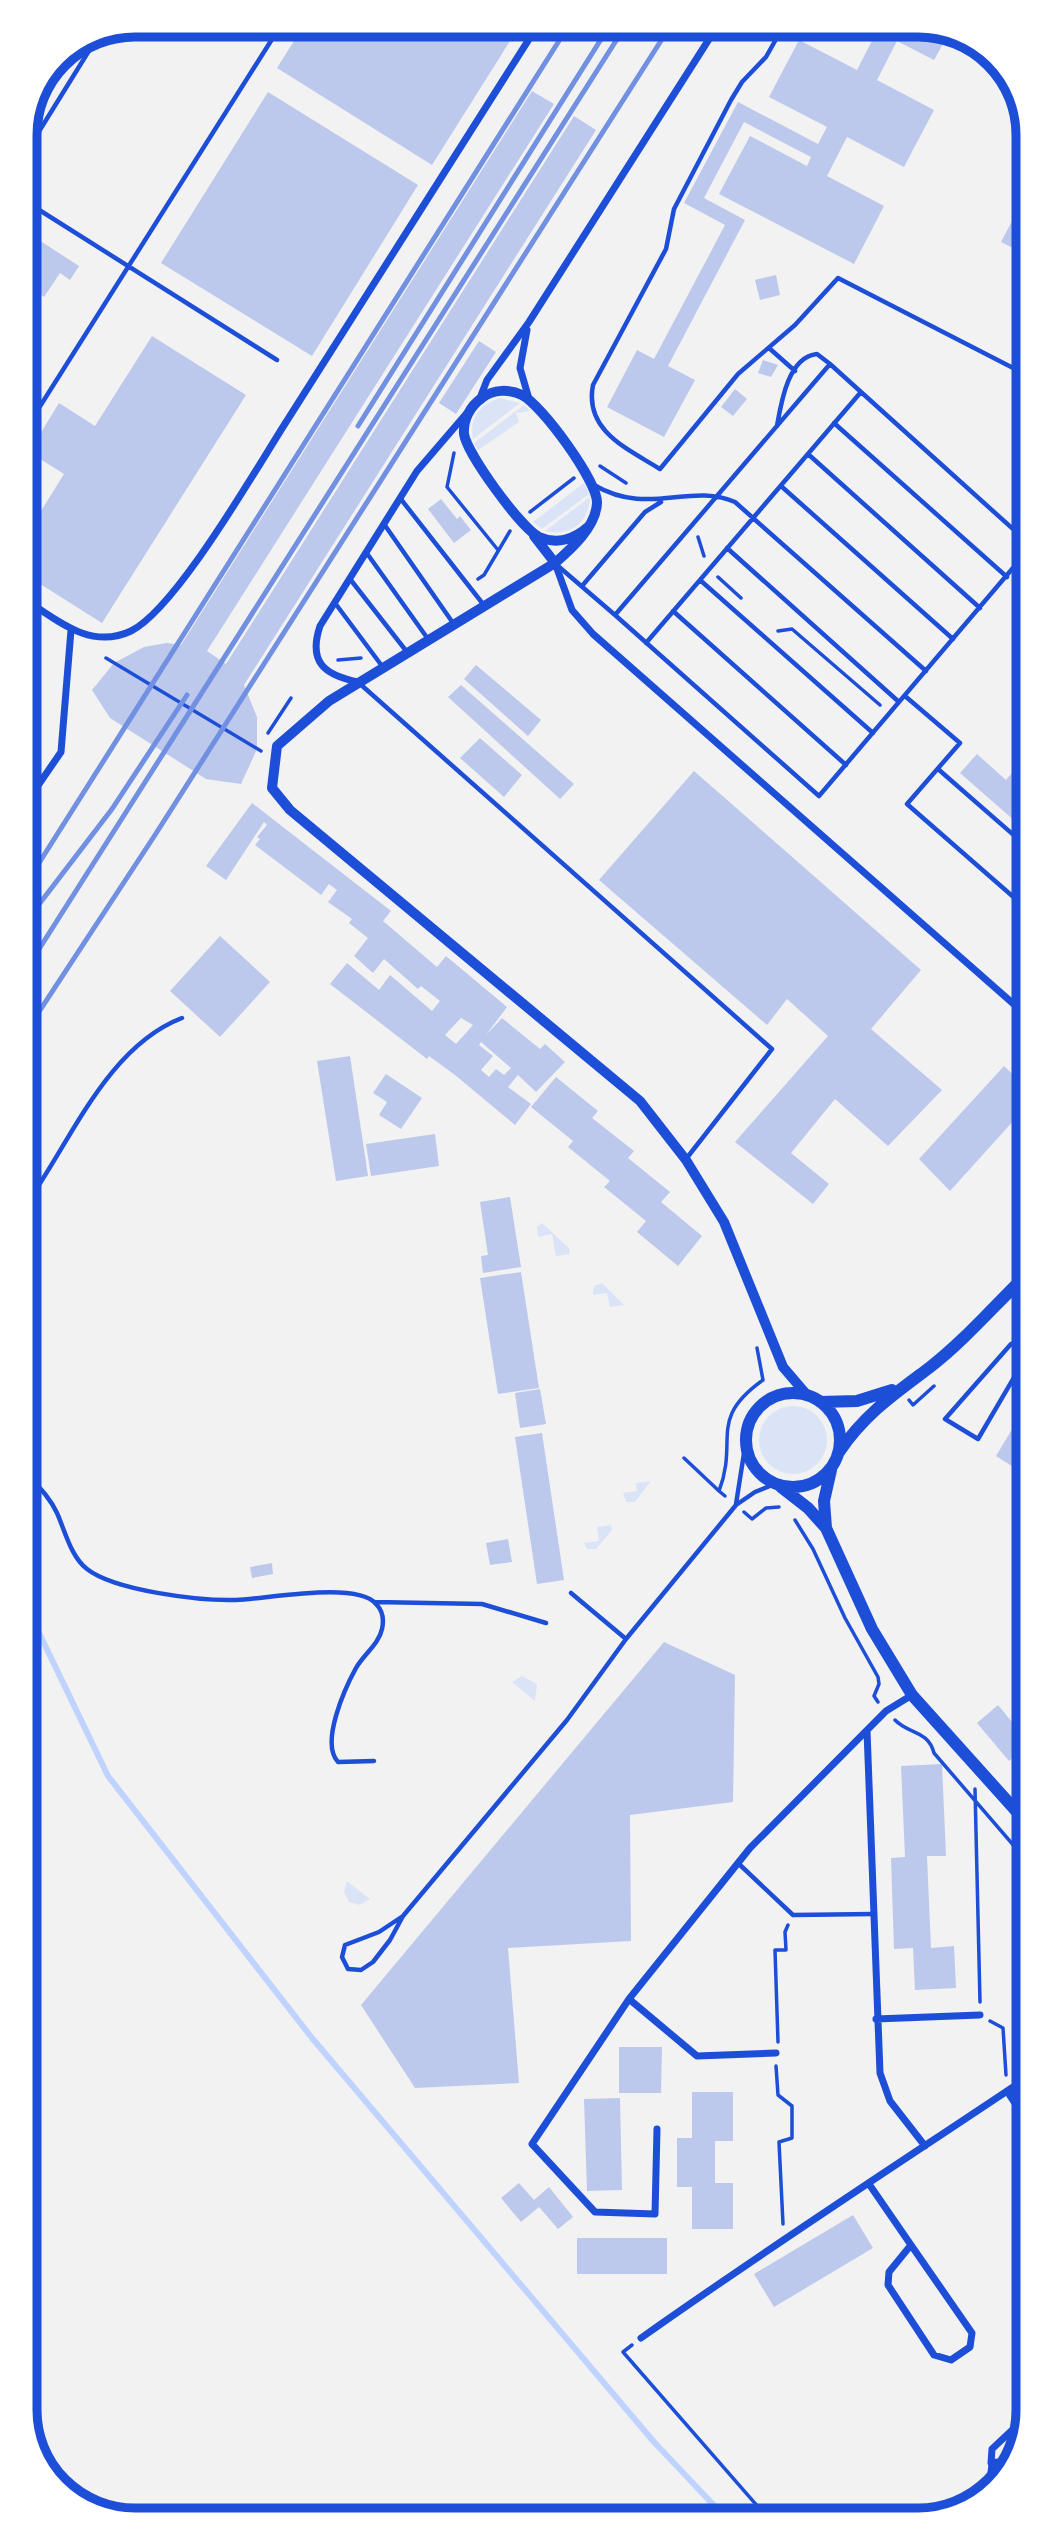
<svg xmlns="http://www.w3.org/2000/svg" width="1053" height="2545" viewBox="0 0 1053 2545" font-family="Karla,sans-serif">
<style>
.green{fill:#dbe4f7}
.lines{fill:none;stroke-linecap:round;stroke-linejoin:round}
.stream{stroke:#bfd3fe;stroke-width:6}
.building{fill:#bdc9ec;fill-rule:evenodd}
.path{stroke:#1d4ed8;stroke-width:3.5}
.service{stroke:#1d4ed8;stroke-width:4.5}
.minor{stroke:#1d4ed8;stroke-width:7}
.tertiary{stroke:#1d4ed8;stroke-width:10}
.secondary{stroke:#1d4ed8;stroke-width:12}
.rail{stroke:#7290e2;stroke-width:5}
.rim{fill:none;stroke:#1d4ed8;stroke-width:9}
</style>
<rect width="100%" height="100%" fill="#f2f2f2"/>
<!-- green -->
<path class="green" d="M500,398L520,403L473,439C469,418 480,404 500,398Z
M524,405L530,411L516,413L519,422L478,450L474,443Z
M584,483L589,494L542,529L533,522Z
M590,497C589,523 570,537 545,531Z
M542,1223L569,1248L570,1254L556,1256L552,1234L538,1237L537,1227Z
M602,1283L624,1305L610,1307L607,1293L593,1295L594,1286Z
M759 1440a34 34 0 1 1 68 0a34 34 0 1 1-68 0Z
M651,1481L635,1502H626L623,1493L637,1491L636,1483Z
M611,1525L612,1530L596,1549H587L584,1543L599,1541L597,1527Z
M522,1676L537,1684L535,1701L512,1682Z
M347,1881L370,1899L360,1905L349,1902L344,1892Z"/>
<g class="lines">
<!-- stream -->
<path class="stream" d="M28,1610L108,1776L312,2038L654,2442L724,2516"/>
</g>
<!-- building -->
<path class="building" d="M304,25H520L432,165L277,68Z
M865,25H926L949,33L934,60L897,41L877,80L934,110L904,167L847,137L827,176L884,206L854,264L719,194L750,136L807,166L811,157L744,122L704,198L745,220L668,366L695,380L664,437L607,407L637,350L654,359L725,225L684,203L738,102L818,144L827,127L769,97L799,40L857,70L877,31Z
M532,91L554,104L207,651L226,664L574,116L596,130L244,685L257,717V749L241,784L206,779L110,718L92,690L114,663L144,647L167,643L181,645Z
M268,92L418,185L312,356L161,263Z
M1023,143V163L1015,159Z
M1023,200V253L1001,242Z
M25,231L79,266L70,280L60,273L44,297L25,285V268L33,256L25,251Z
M776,275L780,295L760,300L755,280Z
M152,336L246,395L102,623L26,575V535L64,474L29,452L59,403L95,426Z
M479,341L496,352L456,414L439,403Z
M763,360L778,365L771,377L758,373Z
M735,389L747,399L733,416L721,407Z
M441,499L457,519L460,516L471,530L454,543L428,509Z
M476,665L541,720L528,736L464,679Z
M461,685L574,784L560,799L448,697Z
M480,738L522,775L504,797L460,758Z
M977,754L1006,780L1024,759L1025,830L960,773Z
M694,771L921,970L871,1029L942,1090L888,1146L835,1099L791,1153L829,1184L813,1204L735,1142L828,1036L787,999L767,1025L599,880Z
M252,803L391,911L383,921L437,967L446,956L507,1007L486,1035L502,1018L540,1049L545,1044L565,1062L536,1092L518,1075L508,1087L531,1104L515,1125L455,1075L429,1056L427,1059L330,984L347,963L379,990L390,975L432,1011L440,1001L421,986L418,989L384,959L373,973L354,956L368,938L349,923L352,919L328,902L337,890L329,884L321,895L255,845L260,839L257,837L267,825L264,822L226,880L206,866ZM461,1018L473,1025L456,1044L445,1035ZM481,1042L511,1068L504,1075L496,1069L489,1077L481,1070L493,1056L479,1045Z
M220,936L270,982L220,1037L170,991Z
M350,1056L368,1176L336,1181L317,1061Z
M1004,1066L1025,1086V1108L950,1191L919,1159Z
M386,1074L422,1098L401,1129L379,1115L387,1102L373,1093Z
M556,1077L598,1111L592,1118L634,1151L628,1158L670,1192L661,1202L702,1236L678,1266L637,1232L646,1221L604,1187L610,1181L568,1147L573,1141L531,1107Z
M435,1134L439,1166L371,1176L366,1144Z
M510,1197L521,1267L483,1273L481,1256L488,1255L480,1202Z
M521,1272L539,1388L498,1394L480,1278Z
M540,1389L546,1424L520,1428L515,1393Z
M1026,1406V1475L996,1456Z
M542,1433L564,1580L537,1584L515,1437Z
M508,1539L512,1562L490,1565L486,1543Z
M272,1563L273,1574L252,1578L250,1567Z
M664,1642L735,1675L733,1802L630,1815L631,1941L508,1948L519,2083L415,2088L361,2005Z
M998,1705L1027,1740V1746L1009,1761L977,1723Z
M1027,1756V1776L1017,1765Z
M942,1764L946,1856H927L931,1948L954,1946L956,1988L915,1990L913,1948L894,1949L891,1858L905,1857L901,1766Z
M619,2047H662L661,2093H619Z
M692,2092H733V2141H715V2183H733V2229H692V2187H677V2138H692Z
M620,2098L622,2190L587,2191L584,2099Z
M519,2183L534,2200L549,2187L573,2217L558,2229L539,2207L521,2222L501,2198Z
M853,2215L873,2248L774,2307L754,2274Z
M577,2238H667V2274H577Z"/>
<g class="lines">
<!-- path -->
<path class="path" d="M454,453L447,487L498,550
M600,466L626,483
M530,512L574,478
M698,537L704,556
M718,577L741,598
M478,579L484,575L510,531
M778,631L792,629L880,705
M106,658L261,751
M338,660L361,658
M268,733L291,698
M909,1400L913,1405L934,1386
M684,1458L719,1491
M725,1496L719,1491C739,1439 707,1420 763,1380L757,1348
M744,1512L752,1519L766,1508L779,1507
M795,1520L813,1549L845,1618L878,1677L879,1684L874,1696L878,1702
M895,1720C908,1734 928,1730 934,1753L1027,1861
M975,1789L980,2002
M990,2021L1003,2028L1006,2075
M778,2042L775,1950H786L785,1932L788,1925
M776,2066L778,2095L792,2106V2138L779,2142L783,2224
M632,2345L623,2352L766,2516"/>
<!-- service -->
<path class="service" d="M784,25L766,57L742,82L731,100L674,209L666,249L593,385C584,431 628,449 660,469L738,374L795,325L838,278L1023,373
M25,154L95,41
M25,201L277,360
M769,348L795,371
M834,423L1007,577
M777,426C781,403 788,357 817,354L830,364
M25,430L281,25
M808,454L980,608
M594,485C649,517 689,482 735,502L926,671
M781,486L953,639
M400,498L483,604
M384,524L453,623
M1024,539L830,364L615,615L819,796L1024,555
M727,548L899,702
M366,552L428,639
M558,566L615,615
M350,579L407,652
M700,580L873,733
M582,586L645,512L661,502
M335,603L382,666
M673,611L846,765
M646,643L861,392
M359,683L772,1049L686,1159
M905,696L960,743L907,804L1025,907
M938,769L1025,845
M1014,897L1025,885
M27,1203C71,1141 107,1047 182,1018
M1026,1338L1011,1344L945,1419L978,1439L1026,1357
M28,1476C40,1487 50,1498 57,1513C65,1531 71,1557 87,1569C115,1591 201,1601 236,1600C266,1599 357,1581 376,1604C383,1611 384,1620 382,1629C379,1644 363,1655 356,1668C345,1688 320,1743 338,1762L374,1761
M736,1504L745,1447
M571,1593L626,1639
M375,1602L482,1604L546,1623
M739,1864L793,1915L874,1914
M403,1916L390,1940L373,1962L361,1970L348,1969L342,1957L345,1945L379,1932L403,1916L567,1720L626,1639L736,1505L755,1492L775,1484
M948,2515L989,2477L991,2463"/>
<!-- minor -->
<path class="minor" d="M527,330L520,368L529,399
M480,398L487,380L529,322L718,25
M555,563L572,610L593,634L1025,1014
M26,600C58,621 91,650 131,631C177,608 257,467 288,419C371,288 455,156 538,25
M358,682C324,675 308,662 320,626L417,471L466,414
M26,803L61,752L71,630
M867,1731L880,2073L890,2101L925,2146
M629,1999L697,2056L776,2053
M876,2019L980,2015
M1007,2091L1028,2123
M657,2129L655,2214L595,2212L532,2144L629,1999L750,1848L886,1711L912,1695
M869,2184L911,2245
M911,2245L972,2333L970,2347L951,2360L934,2355L888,2285L889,2272Z
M641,2338C768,2248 898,2164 1028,2077
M1014,2454L1005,2461L991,2463L992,2449L1026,2417"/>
<!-- tertiary -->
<path class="tertiary" d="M588,527C575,539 557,545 539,537C521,528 467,454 464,434C463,420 470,406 482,398C493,389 510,389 522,395C542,405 598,482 597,503C596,527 571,549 555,563L329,701L277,746L272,788L290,810L640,1101L686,1160L724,1222L783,1367L807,1395
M534,536L555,563"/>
<!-- secondary -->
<path class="secondary" d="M746 1440a47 47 0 1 1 94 0a47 47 0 1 1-94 0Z
M820,1402L857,1401L892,1390
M839,1452C865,1414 893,1395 929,1368C964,1341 994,1306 1026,1275
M781,1487L808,1508L826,1528L872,1629L912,1695L1027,1823
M826,1528L824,1501L831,1470"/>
<!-- rail -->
<path class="rail" d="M358,426L610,25
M27,882L569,25
M27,920L112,809L187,695
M27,968L626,25
M27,1030L155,835L671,25"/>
</g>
<!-- crop -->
<path d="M0 0H1053V2545H0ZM135 37H918A98 98 0 0 1 1016 135V2410A98 98 0 0 1 918 2508H135A98 98 0 0 1 37 2410V135A98 98 0 0 1 135 37Z" fill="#fff" fill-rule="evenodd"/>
<path class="rim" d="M135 37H918A98 98 0 0 1 1016 135V2410A98 98 0 0 1 918 2508H135A98 98 0 0 1 37 2410V135A98 98 0 0 1 135 37Z"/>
</svg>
